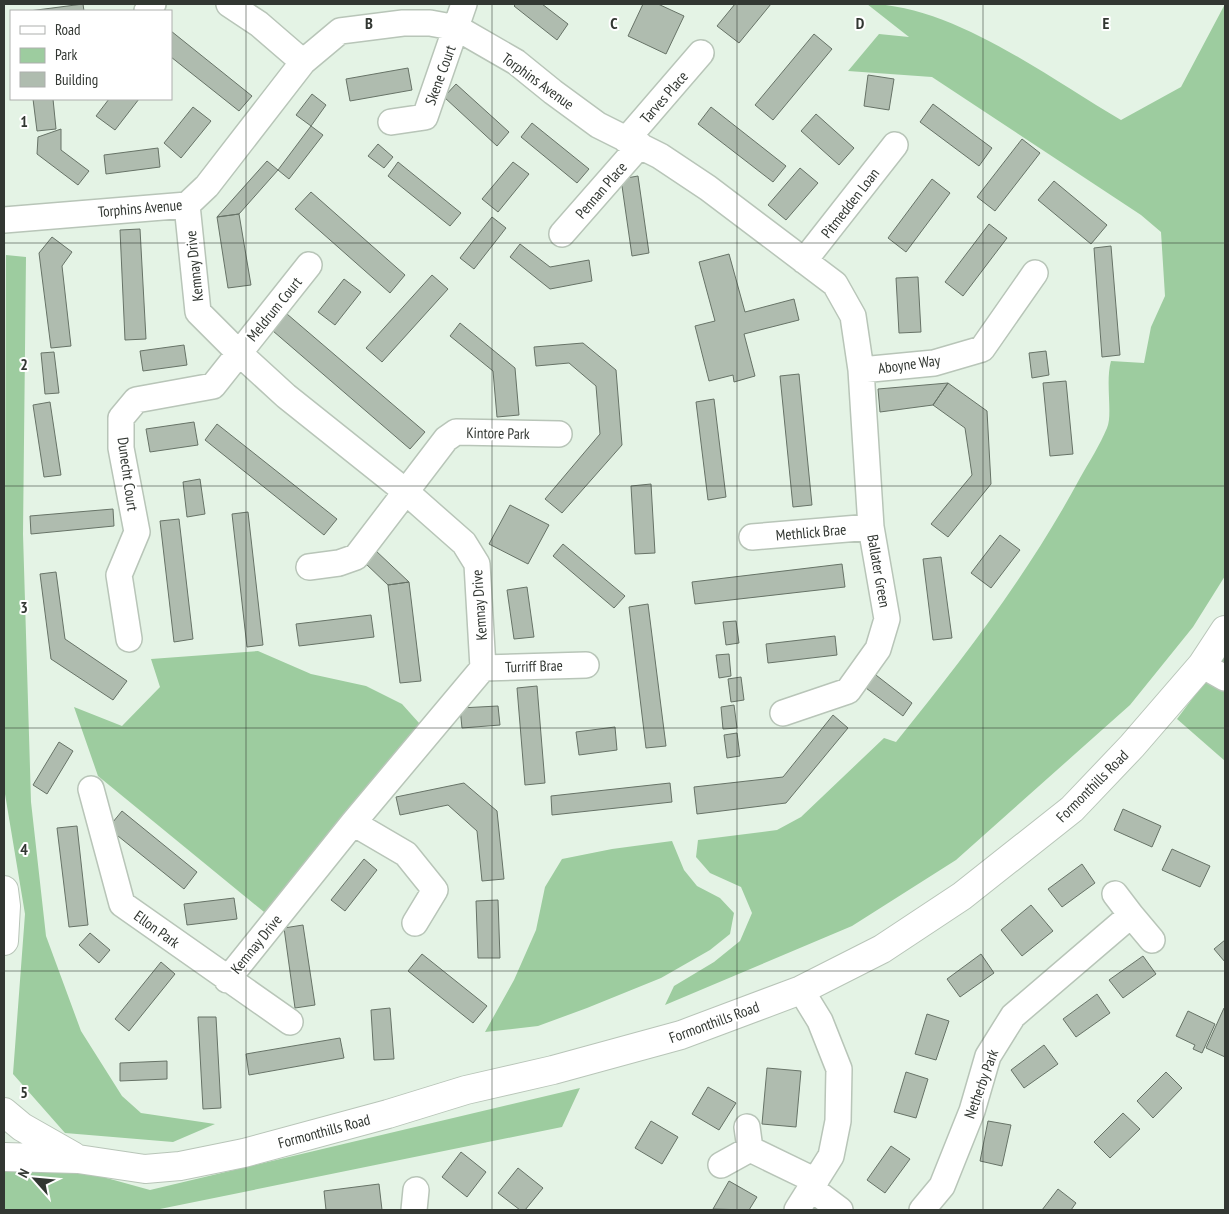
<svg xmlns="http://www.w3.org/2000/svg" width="1229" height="1214" viewBox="0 0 1229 1214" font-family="'PT Sans Narrow',sans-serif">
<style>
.green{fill:#9dcc9f}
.building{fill:#afbcaf;stroke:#677367}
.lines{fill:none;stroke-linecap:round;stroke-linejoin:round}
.minor-casing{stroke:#b8c5b8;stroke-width:28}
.tertiary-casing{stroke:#b8c5b8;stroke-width:30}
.minor{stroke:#fff;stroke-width:25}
.tertiary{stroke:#fff;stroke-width:28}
.grid{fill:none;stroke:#323732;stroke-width:1;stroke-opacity:0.55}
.labels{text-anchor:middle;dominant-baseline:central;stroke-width:4;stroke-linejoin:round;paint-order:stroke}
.street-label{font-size:15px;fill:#323732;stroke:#fff}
.grid-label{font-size:16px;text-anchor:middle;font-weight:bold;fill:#323732;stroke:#fff;stroke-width:4;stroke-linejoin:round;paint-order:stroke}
</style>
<rect width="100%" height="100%" fill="#e4f3e5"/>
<!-- green -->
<path class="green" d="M867,4C953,4 1048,78 1121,120L1181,87L1225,4V576L1193,627L1130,705L956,860L852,926L665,1005L674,986L714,962L740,941L752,913L741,887L710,873L696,857L698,840L777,830L801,817L884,738L896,742C963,659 1029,573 1080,478C1089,462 1100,445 1107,428C1113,415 1105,382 1111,361L1144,363L1151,327L1165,296L1161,232L1141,215L932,77L848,71L879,34L909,37Z
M6,255L26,257L23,534L31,802L46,936L81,1031L122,1096L141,1113L215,1124L173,1142L65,1133L13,1074L25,914L4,788Z
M258,651L311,674L366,686L402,704L428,733L275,921L98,776L74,707L122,726L160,687L151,659Z
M1225,655V761L1177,719Z
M672,841L684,870L697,886L720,898L734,913L730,934L710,950L661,978L587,1008L538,1026L485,1032L514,980L536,930L545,887L562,859L612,849Z
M580,1088L562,1127L155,1210H4V1172L74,1169L150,1190Z"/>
<!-- building -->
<path class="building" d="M83,4L84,11H29Z
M516,4H542L568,24L557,40L514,6Z
M643,4H658L684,16L666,54L628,36Z
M735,4H771L739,43L717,26Z
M171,31L252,96L239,111L171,57Z
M814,34L832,49L773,120L755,105Z
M408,68L412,90L350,101L346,79Z
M868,75L894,79L889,110L864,106Z
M456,84L509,132L497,146L444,97Z
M312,94L326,105L311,126L296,115Z
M33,99H53L56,129L37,131Z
M109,99H139L115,130L96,116Z
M933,104L992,148L979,166L920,122Z
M193,107L211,121L181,158L164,143Z
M711,107L786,166L773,182L698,124Z
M816,114L854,148L839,165L801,131Z
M532,123L589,169L577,183L521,137Z
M311,126L323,135L289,179L278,170Z
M61,129V150L89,171L78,185L37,154L38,137Z
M1022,139L1040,153L995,211L977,197Z
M378,144L393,157L384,168L368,156Z
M158,148L160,167L106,174L104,155Z
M267,161L278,170L239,214L217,217Z
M398,162L461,213L450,226L388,176Z
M513,162L529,174L498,212L482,199Z
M800,168L818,183L786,220L768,205Z
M638,176L649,253L632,256L621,179Z
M932,179L950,193L906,252L888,238Z
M1054,181L1107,225L1091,244L1038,200Z
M311,192L405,275L390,293L295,209Z
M239,214L251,285L228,288L217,217Z
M492,217L506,228L474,269L460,258Z
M989,224L1007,238L963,296L945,282Z
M140,229L146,339L125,340L120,230Z
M52,237L72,252L62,266L71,346L51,348L39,253Z
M520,244L550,267L589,260L592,281L550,289L510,257Z
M1111,246L1120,355L1102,357L1094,248Z
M729,254L745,312L794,299L799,320L744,334L755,376L734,382L733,375L709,381L695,326L715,321L699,262Z
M432,275L448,289L382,362L366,348Z
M918,277L921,332L899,333L896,278Z
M344,279L361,292L335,325L318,312Z
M287,314L425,432L410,449L273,331Z
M460,323L515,368L519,415L497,417L493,371L450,336Z
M583,343L616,370L622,445L562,513L545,499L600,434L596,386L569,363L536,366L534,347Z
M184,345L187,365L143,371L140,351Z
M1046,351L1049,375L1032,378L1029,353Z
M54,352L59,393L45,394L41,353Z
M799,374L812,505L793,507L780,376Z
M1066,381L1073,454L1050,456L1043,383Z
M948,383L987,411L991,484L948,537L931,524L972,475L965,428L933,405Z
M948,383L933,405L880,412L878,389Z
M714,399L726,497L708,500L696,402Z
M50,402L61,475L44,477L33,405Z
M194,422L198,445L150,452L146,429Z
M217,424L337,519L324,535L205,440Z
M200,479L205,514L187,517L183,482Z
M651,484L655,553L635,554L631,486Z
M510,505L549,525L528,564L489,544Z
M113,509L114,526L31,534L30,516Z
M248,512L263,645L247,647L232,514Z
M179,519L193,639L174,642L160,521Z
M1000,535L1020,550L991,588L971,573Z
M563,544L625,596L614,608L553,556Z
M375,550L409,582L388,585L364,562Z
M941,557L952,638L933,640L923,559Z
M842,564L845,587L695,604L692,582Z
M56,572L65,639L127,681L113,700L51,659L40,574Z
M409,582L421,681L400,683L388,585Z
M527,587L534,637L514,639L507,590Z
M648,604L666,746L646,748L629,607Z
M371,615L374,637L299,646L296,624Z
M736,621L739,643L726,645L723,622Z
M835,636L837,655L768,663L766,644Z
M729,654L731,676L719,678L716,655Z
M872,672L912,703L903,716L862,685Z
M741,677L744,700L731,702L728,679Z
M537,686L545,783L525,785L517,688Z
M734,705L737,728L723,729L721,707Z
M498,706L500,725L462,728L460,708Z
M833,715L848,728L786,803L697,814L694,787L783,777Z
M615,727L617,750L579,755L576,732Z
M737,733L740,756L727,758L724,735Z
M59,742L73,751L47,794L33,785Z
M464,783L497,811L504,879L482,881L477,831L448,805L400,815L396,797Z
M670,783L672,802L552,815L551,796Z
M1123,809L1161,826L1152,847L1114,830Z
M122,811L197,872L184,889L108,828Z
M77,826L88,925L69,927L57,828Z
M1172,849L1210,866L1200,887L1162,870Z
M364,859L377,870L345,911L331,900Z
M1082,864L1095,883L1062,907L1048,889Z
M234,898L237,919L187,925L184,904Z
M498,900L500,958H478L476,901Z
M1031,905L1053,931L1022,956L1001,930Z
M303,925L315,1005L295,1008L284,928Z
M90,933L110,950L99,963L79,945Z
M1225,940V962L1214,949Z
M422,954L487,1006L473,1023L408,971Z
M981,954L994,973L960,997L947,979Z
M1143,956L1156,974L1123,998L1109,980Z
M161,962L175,974L129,1031L115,1019Z
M1097,994L1110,1013L1076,1037L1063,1019Z
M390,1008L394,1059L374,1060L371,1010Z
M1224,1008L1225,1009V1057L1206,1048Z
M1188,1011L1215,1024L1202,1053L1193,1049L1195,1045L1176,1036Z
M927,1014L949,1021L936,1060L915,1054Z
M198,1017H216L221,1108L203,1109Z
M340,1038L344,1058L249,1075L246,1054Z
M1044,1045L1058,1064L1024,1088L1011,1070Z
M167,1061V1079L120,1081V1063Z
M767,1068L801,1071L796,1127L762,1124Z
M906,1072L928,1079L916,1118L894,1112Z
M1166,1072L1182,1088L1153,1118L1137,1101Z
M708,1087L736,1103L719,1130L692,1114Z
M1123,1113L1140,1129L1110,1158L1094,1142Z
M651,1121L678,1137L662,1164L635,1148Z
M988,1121L1011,1125L1002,1166L980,1161Z
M891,1146L910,1159L885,1193L867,1180Z
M461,1152L486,1172L467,1197L442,1177Z
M518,1168L543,1188L525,1210H520L498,1193Z
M729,1181L757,1197L749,1210L713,1209Z
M379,1184L382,1210H326L324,1191Z
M1058,1189L1076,1203L1071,1210H1042Z"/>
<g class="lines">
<!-- minor casing -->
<g class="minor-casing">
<path id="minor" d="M229,4L259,24L303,62
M147,11L153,4
M391,122L425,117L464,4
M626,140L701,53
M187,205L198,312L238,352L286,396L405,491L464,543L477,564L483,668L353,823L227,980
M4,220L187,205L207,186L303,62L340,31L403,23H430L457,28L516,62L553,92L598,125L660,156L708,188L835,284L853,316L861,370L871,527L887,619L878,649L848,691L783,713
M562,234L640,145
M804,261L895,145
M861,370L934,363L982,349L1035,273
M752,537L871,527
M309,567L339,563L356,557L446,439L456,432L559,434
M129,639L119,575L137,532L121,448V418L136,400L213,386L309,265
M1202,665L1225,678
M483,668L586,665
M91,789L122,904L290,1022
M353,823L406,854L435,890L415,923
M1115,894L1131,915
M747,1127L750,1149
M721,1165L750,1149L816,1181
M812,1189L840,1210
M414,1210L416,1190
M797,1210L831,1156L838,1121L839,1069L820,1021L801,990
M922,1210L942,1186L972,1111L988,1056L1013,1016L1131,915L1152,940"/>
</g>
<!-- tertiary casing -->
<g class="tertiary-casing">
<path id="tertiary" d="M4,890L6,906L4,941
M4,1112L22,1127L73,1156
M4,1157L78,1159L145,1169L180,1166L244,1153L388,1114L466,1090L553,1070L681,1035L801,990L882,949L962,896L1072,809L1132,746L1202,665L1225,630"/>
</g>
<!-- minor -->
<use href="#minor" class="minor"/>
<!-- tertiary -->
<use href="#tertiary" class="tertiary"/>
</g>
<!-- grid -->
<path class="grid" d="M246,4V1210M492,4V1210M737,4V1210M983,4V1210M4,243H1225M4,486H1225M4,728H1225M4,971H1225"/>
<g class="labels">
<!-- street labels -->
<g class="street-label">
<text transform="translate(440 75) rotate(-70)">Skene Court</text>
<text transform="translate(538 81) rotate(36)">Torphins Avenue</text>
<text transform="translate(664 97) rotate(-49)">Tarves Place</text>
<text transform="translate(601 190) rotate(-49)">Pennan Place</text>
<text transform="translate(850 203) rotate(-52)">Pitmedden Loan</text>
<text transform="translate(140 208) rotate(-5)">Torphins Avenue</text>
<text transform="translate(194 266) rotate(-96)">Kemnay Drive</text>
<text transform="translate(274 309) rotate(-51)">Meldrum Court</text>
<text transform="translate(909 364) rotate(-8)">Aboyne Way</text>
<text transform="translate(498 433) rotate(1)">Kintore Park</text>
<text transform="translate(128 474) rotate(82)">Dunecht Court</text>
<text transform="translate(811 532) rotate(-5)">Methlick Brae</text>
<text transform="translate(879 571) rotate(80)">Ballater Green</text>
<text transform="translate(479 605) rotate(-94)">Kemnay Drive</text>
<text transform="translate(534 666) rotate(-2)">Turriff Brae</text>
<text transform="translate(1092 786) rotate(-45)">Formonthills Road</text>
<text transform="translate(157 929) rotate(36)">Ellon Park</text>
<text transform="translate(256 944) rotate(-51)">Kemnay Drive</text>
<text transform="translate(714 1022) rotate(-20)">Formonthills Road</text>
<text transform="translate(981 1084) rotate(-70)">Netherby Park</text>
<text transform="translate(324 1131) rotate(-15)">Formonthills Road</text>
</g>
</g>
<g class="grid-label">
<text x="369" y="29">B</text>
<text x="614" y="29">C</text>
<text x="860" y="29">D</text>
<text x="1106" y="29">E</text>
<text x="24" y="127">1</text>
<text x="24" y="370">2</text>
<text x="24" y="613">3</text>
<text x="24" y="855">4</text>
<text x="24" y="1098">5</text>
</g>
<!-- border -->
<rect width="1229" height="1214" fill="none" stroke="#323732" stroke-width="10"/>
<!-- legend -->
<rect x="10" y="10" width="162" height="90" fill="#ffffff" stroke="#adafad"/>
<rect x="20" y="26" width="25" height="8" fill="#ffffff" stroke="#adafad"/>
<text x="55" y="35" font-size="15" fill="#323732">Road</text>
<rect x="20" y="48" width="25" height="15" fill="#9dcc9f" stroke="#adafad"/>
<text x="55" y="60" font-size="15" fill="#323732">Park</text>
<rect x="20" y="72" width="25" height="15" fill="#afbcaf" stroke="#adafad"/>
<text x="55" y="85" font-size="15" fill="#323732">Building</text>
<!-- north arrow -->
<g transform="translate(35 1179) rotate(297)" stroke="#ffffff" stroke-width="4" paint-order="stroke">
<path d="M0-4L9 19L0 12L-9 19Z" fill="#323732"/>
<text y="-8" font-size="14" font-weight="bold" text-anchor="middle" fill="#323732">N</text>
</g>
</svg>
